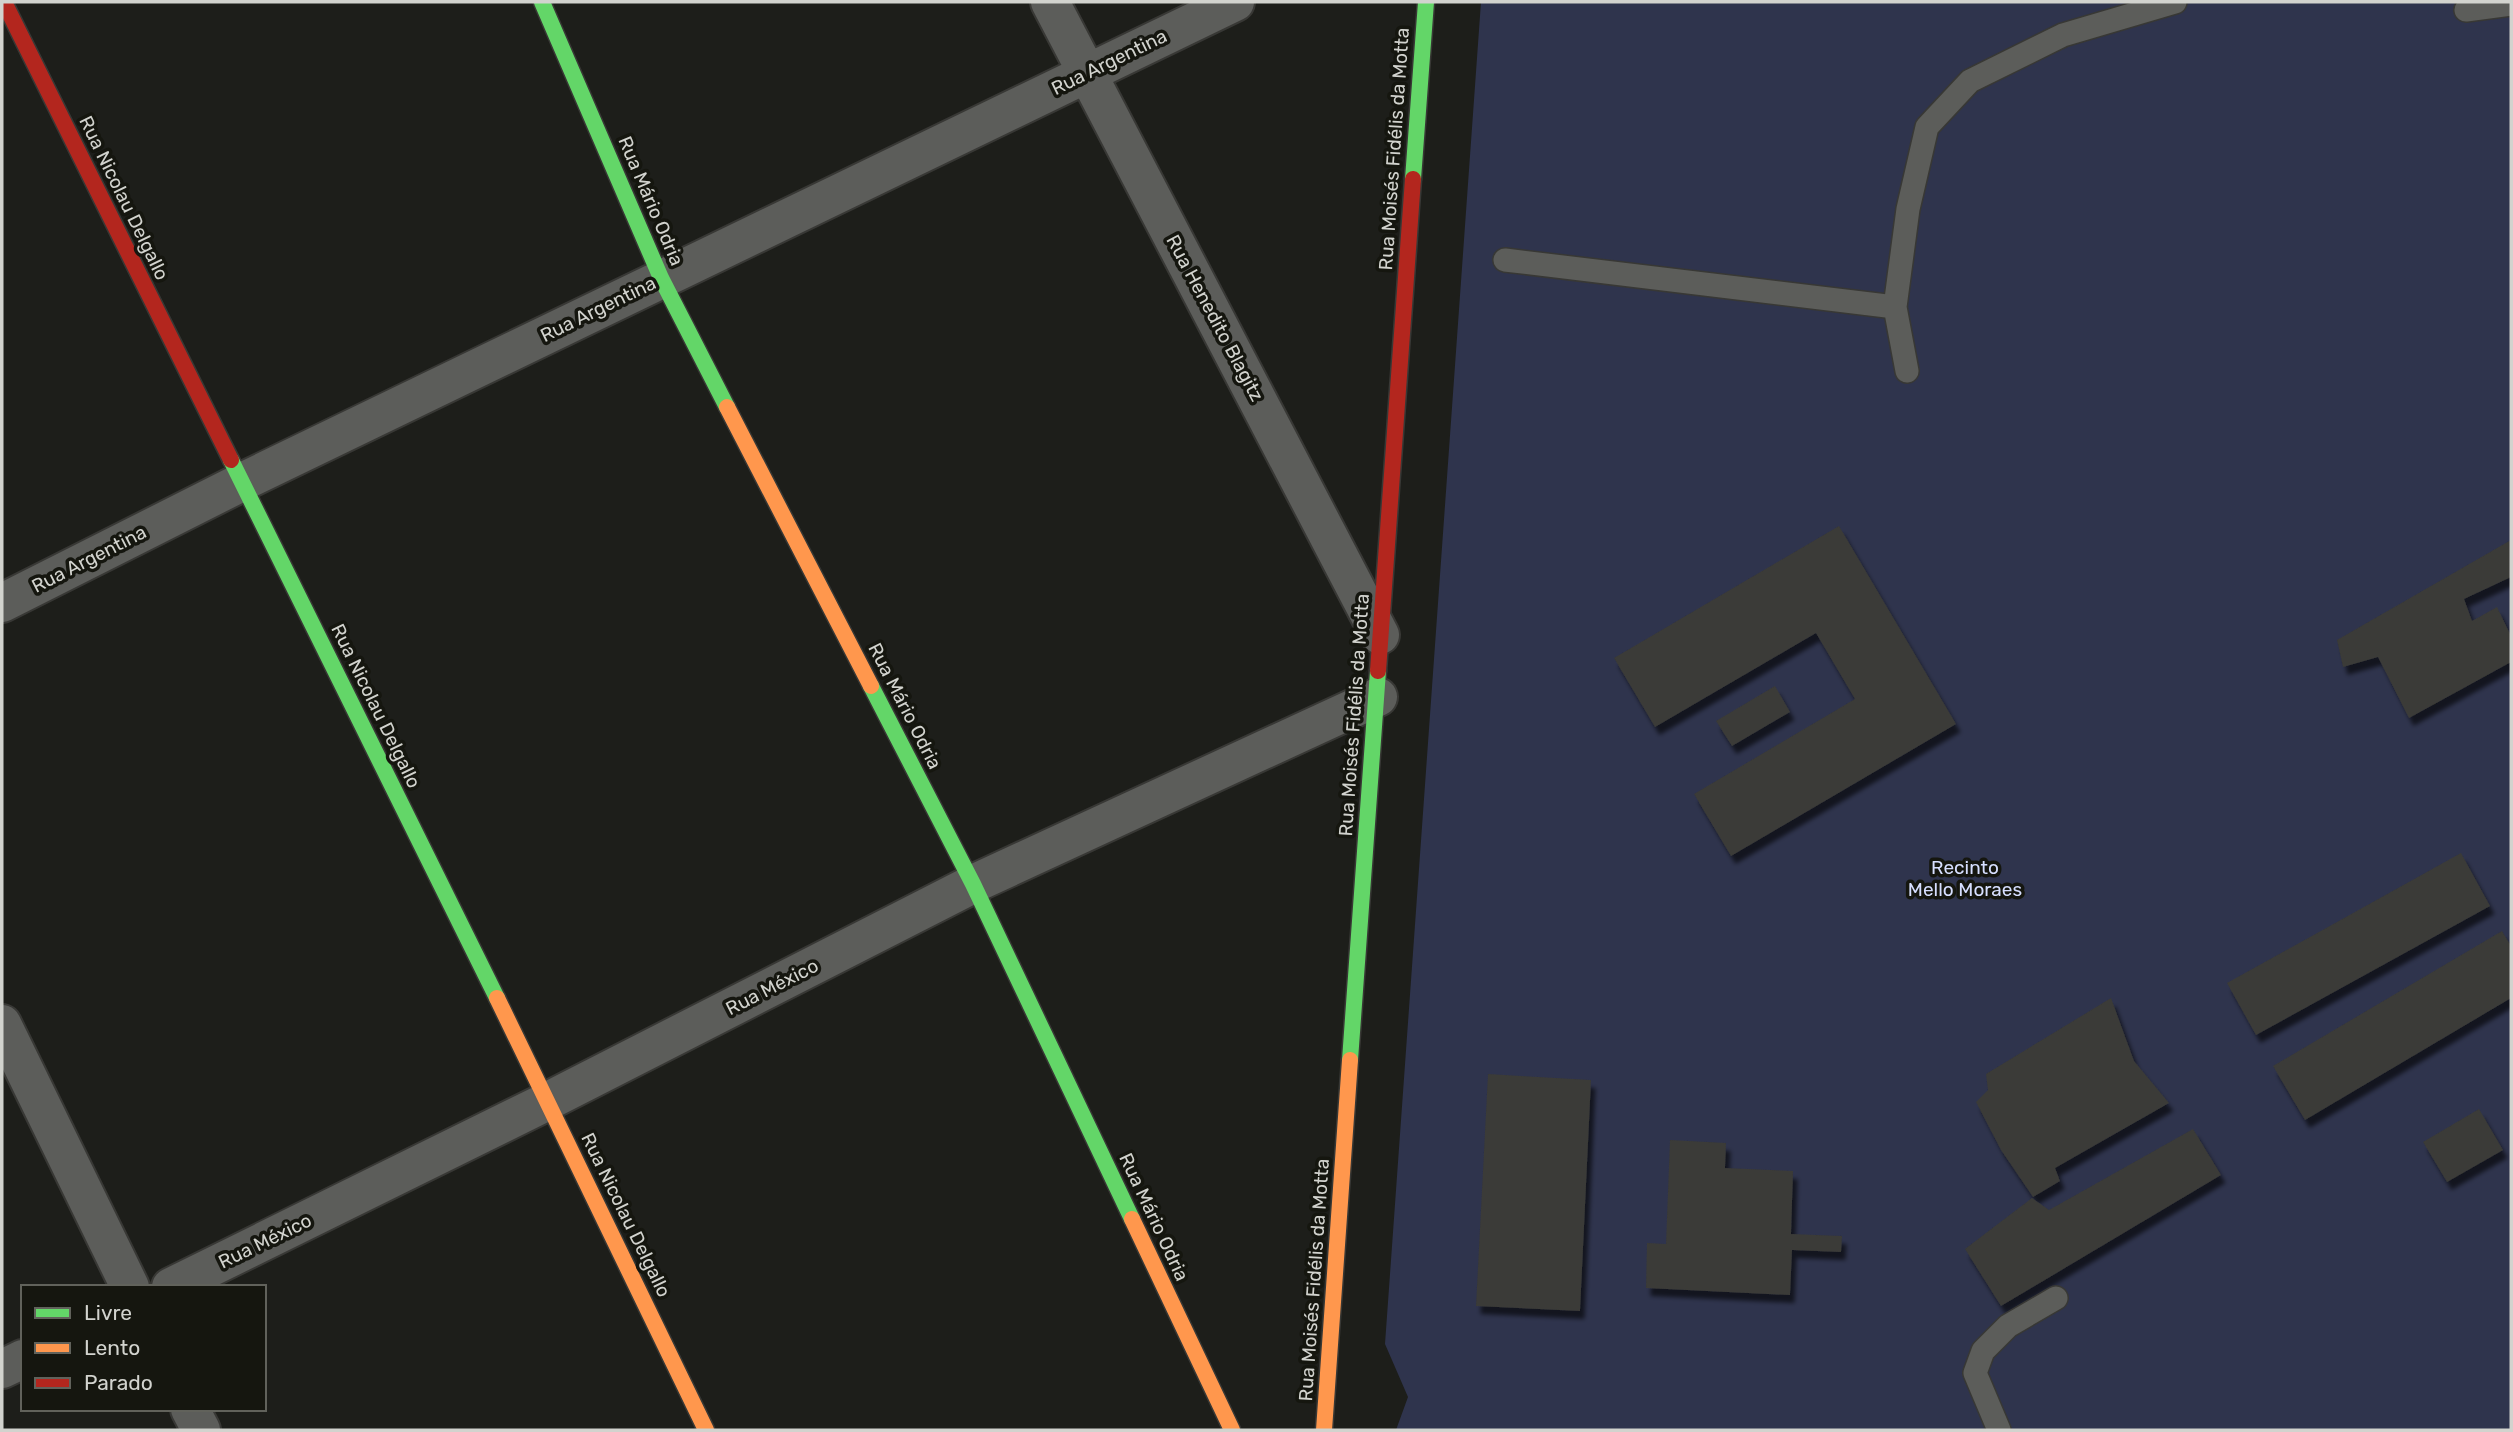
<svg xmlns="http://www.w3.org/2000/svg" width="2513" height="1432" viewBox="0 0 2513 1432" font-family="Rubik,sans-serif">
<style>
.green{fill:#2f344d}
.building{fill:#3a3a37;filter:url(#shadow)}
.lines{fill:none;stroke-linecap:round;stroke-linejoin:round}
.lane-casing{stroke:#383835;stroke-width:26}
.street-casing{stroke:#383835;stroke-width:42}
.fast-casing{stroke:#383835;stroke-width:19}
.slow-casing{stroke:#383835;stroke-width:19}
.jam-casing{stroke:#383835;stroke-width:19}
.lane{stroke:#5c5d5a;stroke-width:23}
.street{stroke:#5c5d5a;stroke-width:38}
.fast{stroke:#63d668;stroke-width:16}
.slow{stroke:#ff974d;stroke-width:16}
.jam{stroke:#b3261e;stroke-width:16}
.labels{text-anchor:middle;dominant-baseline:central;stroke-width:7;stroke-linejoin:round;paint-order:stroke}
.street-label{font-size:19px;fill:#d2d3ce;stroke:#15160f}
.park-label{font-size:19px;fill:#d7dfff;stroke:#15160f}
</style>
<defs>
<filter id="shadow"><feDropShadow dx="4.5" dy="8" stdDeviation="2" flood-color="#0009"/></filter>
</defs>
<rect width="100%" height="100%" fill="#1d1e1a"/>
<!-- green -->
<path class="green" d="M1481,2H2511V1430H1396L1408,1397L1385,1344Z"/>
<!-- building -->
<path class="building" d="M1839,526L1956,724L1731,856L1694,794L1855,699L1816,633L1655,727L1614,658Z
M2511,540V577L2464,599L2472,621L2497,607L2511,636V662L2409,718L2378,657L2343,667L2337,640Z
M1775,686L1790,712L1732,746L1716,721Z
M2461,853L2490,906L2256,1035L2227,983Z
M2502,931L2511,946V998L2305,1120L2273,1066Z
M2111,998L2134,1061L2169,1103L2055,1168L2060,1181L2033,1197L2001,1150L1976,1102L1988,1090L1986,1074Z
M1488,1074L1591,1080L1580,1311L1476,1306Z
M2479,1109L2503,1150L2447,1182L2423,1142Z
M2193,1129L2221,1175L2001,1306L1965,1249L2032,1198L2049,1210Z
M1670,1140L1726,1143L1725,1168L1793,1171L1791,1234L1842,1236L1841,1252L1792,1250L1790,1295L1646,1288L1647,1243L1666,1244Z"/>
<g class="lines">
<!-- lane casing -->
<g class="lane-casing">
<path id="lane" d="M2466,10L2511,4
M1505,260L1895,307L1907,371
M1895,307L1908,209L1927,127L1970,81L2063,35L2175,2
M1999,1430L1975,1373L1983,1351L2008,1326L2056,1298"/>
</g>
<!-- street casing -->
<g class="street-casing">
<path id="street" d="M1050,2L1380,635
M2,603L242,482L1235,2
M2,1024L130,1287
M171,1287L548,1101L973,884L1378,697
M2,1369L23,1359
M190,1409L201,1430"/>
</g>
<!-- fast casing -->
<g class="fast-casing">
<path id="fast" d="M542,2L661,278L727,407
M1413,179L1426,2
M231,460L497,998
M871,686L973,884L1132,1219
M1350,1060L1378,671"/>
</g>
<!-- slow casing -->
<g class="slow-casing">
<path id="slow" d="M727,407L871,686
M497,998L706,1430
M1132,1219L1232,1430
M1324,1430L1350,1060"/>
</g>
<!-- jam casing -->
<g class="jam-casing">
<path id="jam" d="M4,2L231,460
M1378,671L1413,179"/>
</g>
<!-- lane -->
<use href="#lane" class="lane"/>
<!-- street -->
<use href="#street" class="street"/>
<!-- fast -->
<use href="#fast" class="fast"/>
<!-- slow -->
<use href="#slow" class="slow"/>
<!-- jam -->
<use href="#jam" class="jam"/>
</g>
<g class="labels">
<!-- street labels -->
<g class="street-label">
<text transform="translate(1109 62) rotate(-26)">Rua Argentina</text>
<text transform="translate(1394 149) rotate(-86)">Rua Moisés Fidélis da Motta</text>
<text transform="translate(124 198) rotate(64)">Rua Nicolau Delgallo</text>
<text transform="translate(651 201) rotate(67)">Rua Mário Odria</text>
<text transform="translate(598 309) rotate(-26)">Rua Argentina</text>
<text transform="translate(1215 318) rotate(62)">Rua Henedito Blagitz</text>
<text transform="translate(89 559) rotate(-27)">Rua Argentina</text>
<text transform="translate(376 706) rotate(64)">Rua Nicolau Delgallo</text>
<text transform="translate(905 706) rotate(63)">Rua Mário Odria</text>
<text transform="translate(1354 715) rotate(-86)">Rua Moisés Fidélis da Motta</text>
<text transform="translate(772 987) rotate(-27)">Rua México</text>
<text transform="translate(626 1215) rotate(64)">Rua Nicolau Delgallo</text>
<text transform="translate(1154 1217) rotate(65)">Rua Mário Odria</text>
<text transform="translate(265 1241) rotate(-26)">Rua México</text>
<text transform="translate(1314 1280) rotate(-86)">Rua Moisés Fidélis da Motta</text>
</g>
<!-- park labels -->
<g class="park-label">
<text x="1965" y="867">Recinto<tspan x="1965" dy="22">Mello Moraes</tspan></text>
</g>
</g>
<!-- border -->
<rect width="2513" height="1432" fill="none" stroke="#d2d3ce" stroke-width="7"/>
<!-- legend -->
<rect x="21" y="1285" width="245" height="126" fill="#15160f" stroke="#61625b" stroke-width="2"/>
<rect x="35" y="1308" width="35" height="10" fill="#63d668" stroke="#61625b" stroke-width="2"/>
<text x="84" y="1320" font-size="21" fill="#d2d3ce">Livre</text>
<rect x="35" y="1343" width="35" height="10" fill="#ff974d" stroke="#61625b" stroke-width="2"/>
<text x="84" y="1355" font-size="21" fill="#d2d3ce">Lento</text>
<rect x="35" y="1378" width="35" height="10" fill="#b3261e" stroke="#61625b" stroke-width="2"/>
<text x="84" y="1390" font-size="21" fill="#d2d3ce">Parado</text>
</svg>
